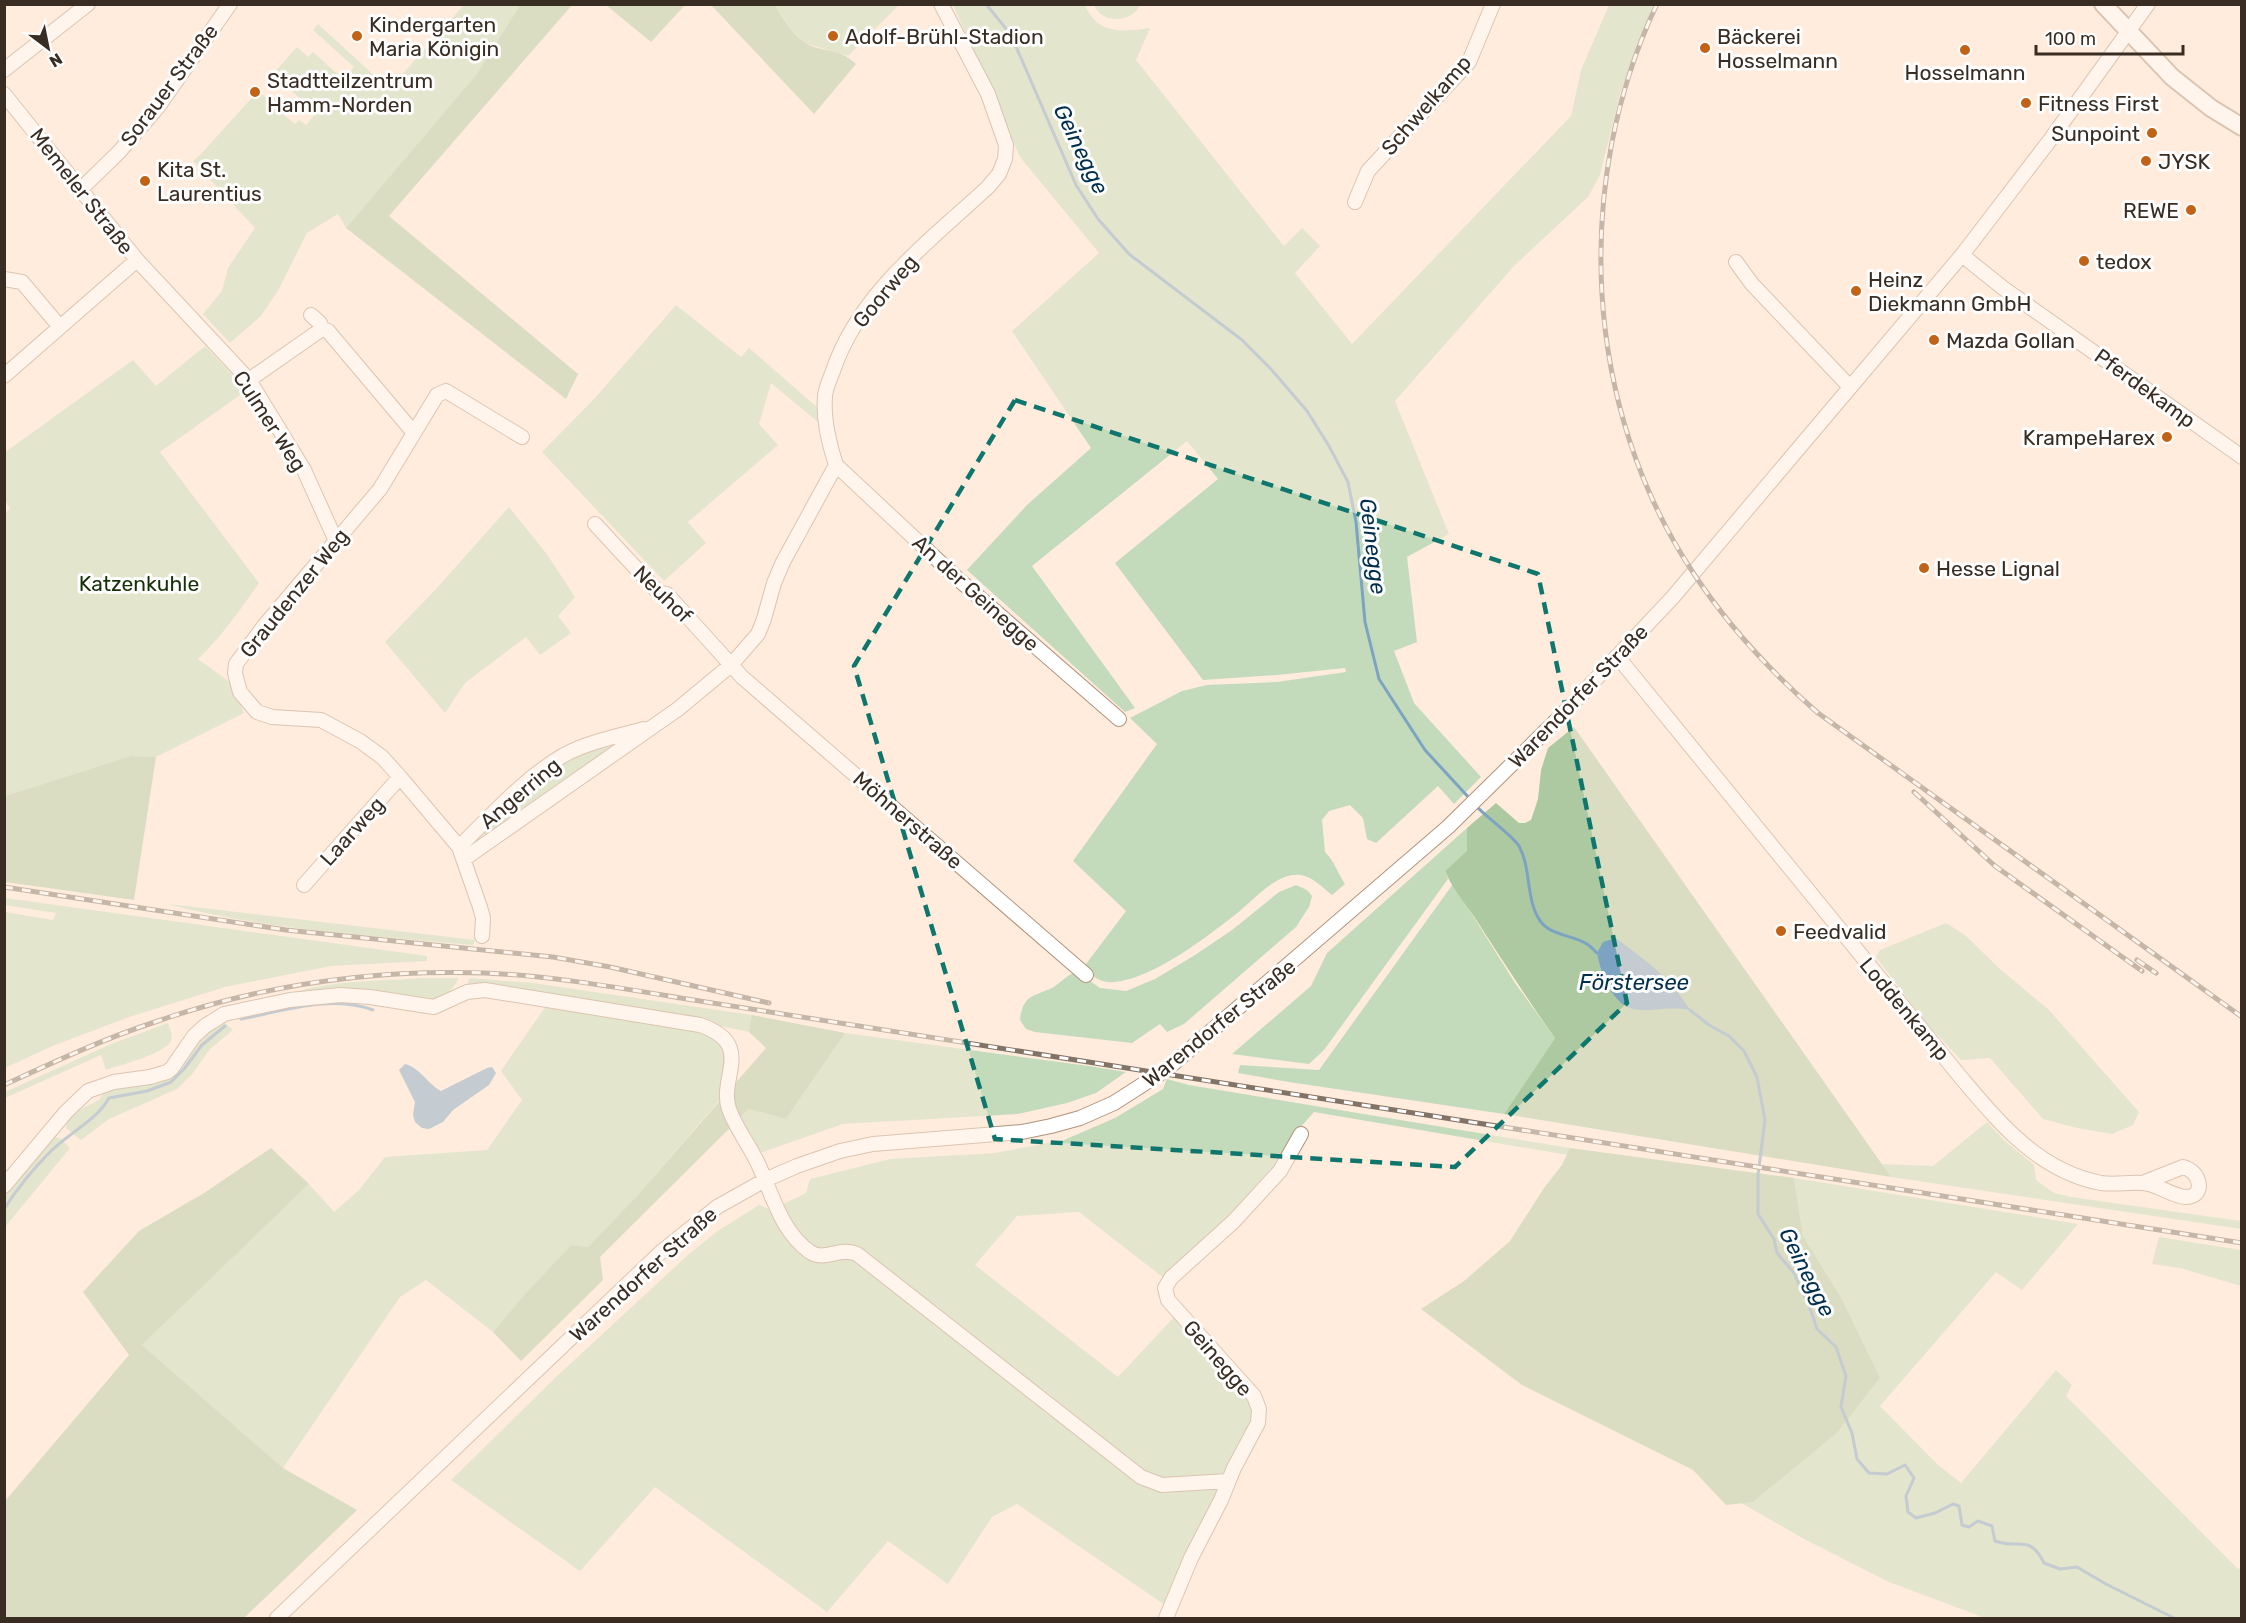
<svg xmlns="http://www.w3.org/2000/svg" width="2246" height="1623" viewBox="0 0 2246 1623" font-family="Rubik,sans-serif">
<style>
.green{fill:#c3dbba}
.forest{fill:#adc9a1}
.water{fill:#7da3c3}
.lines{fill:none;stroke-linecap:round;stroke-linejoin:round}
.stream{stroke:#7da3c3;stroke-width:3}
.minor-casing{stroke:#b1937b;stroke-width:16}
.major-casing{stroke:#b1937b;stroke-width:20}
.minor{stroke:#fff;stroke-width:14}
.major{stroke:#fff;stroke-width:16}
.rail-casing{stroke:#817366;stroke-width:5}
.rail{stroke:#fdfdfd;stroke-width:3;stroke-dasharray:9;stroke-linecap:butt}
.marked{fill:none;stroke:#0f766e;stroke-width:4.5;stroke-dasharray:12 8;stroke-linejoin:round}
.poi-dot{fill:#c06316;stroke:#fdfdfd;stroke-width:2}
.labels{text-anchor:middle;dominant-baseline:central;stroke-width:6;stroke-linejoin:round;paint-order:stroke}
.poi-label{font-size:21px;fill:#392d23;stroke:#fdfdfd;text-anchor:start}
.street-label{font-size:21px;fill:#392d23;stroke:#fdfdfd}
.park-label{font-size:21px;fill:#163107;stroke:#fdfdfd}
.water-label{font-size:22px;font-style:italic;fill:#002f4e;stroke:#fdfdfd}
</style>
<rect width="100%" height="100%" fill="#ffecdc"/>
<!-- green -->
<path class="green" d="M464,5H520L476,75L346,228L338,214L307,233L279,289L261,316L230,343L203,314L222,291L228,268L255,228L193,161L201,154L258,91L270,101L274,97L288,110L284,115L295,124L299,120L306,125L316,113L273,74L297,47L308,57L313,52L343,79L354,67L313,30L318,24L389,89Z
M775,5H899L848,56L805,43L791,30Z
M953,5H1085C1098,35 1122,32 1150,28L1136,60L1284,246L1302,228L1320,246L1295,273L1352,344L1571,116L1581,70L1609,5H1654L1621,90L1600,175L1588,197L1515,265L1395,401L1449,534L1407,557L1417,642L1394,651L1414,703L1481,777L1454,804L1438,786L1376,843L1367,839L1363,818L1350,805L1329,811L1322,820L1325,852C1335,862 1337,872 1345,884L1332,895C1323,888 1313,877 1301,875C1277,871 1253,901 1236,914C1207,937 1145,985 1107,982C1098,981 1090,974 1083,968L1126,911L1073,861L1157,744L1130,718L1182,691L1207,685L1277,682L1346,672L1345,668L1277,675L1203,680L1115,563L1218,479L1187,441L1032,566L1135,708L1125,712L967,570L1027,505L1091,448L1012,331L1099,253L1020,157Z
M1094,5L1141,4V5C1138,8 1135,13 1131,15C1118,23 1099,19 1094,5Z
M676,305L741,357L749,348L834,422H818L771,383L759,424L778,445L688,522L706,543L664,581L542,452L595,398Z
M205,346L247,390L160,452L259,583C240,610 222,636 198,659L231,683L244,713L156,757L131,756L5,796L4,515L10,508L5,500L4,453L133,360L156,386Z
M509,507L546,553L575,597L558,616L571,633L540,655L526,637L465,683L445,713L385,642L436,589Z
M624,739L486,836L482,832L541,775L581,752Z
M1467,828L1468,851L1445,871L1448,879L1324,1050L1309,1064L1232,1054L1311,986L1327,953Z
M1453,884L1515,983L1555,1038L1504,1114L1289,1082L1238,1073L1240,1065L1319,1070Z
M1296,885L1307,890L1312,896L1309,907L1296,927L1184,1024L1167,1032L1160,1024L1132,1043L1035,1032L1026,1029L1020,1020C1023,995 1032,997 1052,988C1061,983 1066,975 1077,972L1100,988L1126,991L1155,979L1195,955L1232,930L1279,892Z
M5,898L427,956V961L331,966L225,987L129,1017L50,1047L5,1068V912L53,920L56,913L5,905Z
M168,904L475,940L473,945C372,936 266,930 168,904Z
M1946,923L1965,935L2000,969L2049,1010L2139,1112L2133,1125L2112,1134L2077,1128L2043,1119L1990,1058L1961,1060L1926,1023L1876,957L1880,950Z
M423,978H459C451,992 444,998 429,1004L291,994C326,980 385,981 423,978Z
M469,978L533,983L752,1015L749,1032L688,1019L467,987Z
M548,1003L698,1029L713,1037L726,1052L724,1095L637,1196L588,1247L571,1245L525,1294L493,1332L426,1280L400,1297L283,1468L142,1345L309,1184L334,1212L359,1190L385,1157L487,1150L522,1100L501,1071Z
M224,1022L233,1030L210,1049L193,1073L177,1089L109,1119L81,1140L66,1128L67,1120L77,1111L99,1100L105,1091L110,1087L148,1084L217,1023Z
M168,1023C170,1029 173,1035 171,1041C165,1054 120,1065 106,1070L101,1055L5,1098V1092L111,1044Z
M845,1033L1089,1066L1126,1072L1096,1093L1067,1103L1018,1114L843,1124L760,1153L741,1117L749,1109L786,1119Z
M1167,1079L1189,1085L1570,1148L1568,1155L1314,1112L1299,1129L1277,1170L1165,1279L1079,1212L1017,1216L975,1265L1118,1377L1176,1315L1252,1400L1256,1417L1168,1607L1017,1504L992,1517L948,1584L888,1541L827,1612L655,1487L580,1571L451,1480L555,1378L690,1253L719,1230L759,1205L771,1210L806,1193L810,1179L890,1159L995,1153L1064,1140L1115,1118L1163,1089Z
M1987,1122L2005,1141L2034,1165L2036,1180L2054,1193L2071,1197L2241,1221V1229L1891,1177L1881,1164L1933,1166Z
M52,1137L60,1138L70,1148L5,1227V1193Z
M1794,1178L2078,1224L2022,1290L1996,1272L1880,1406L1938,1465L1961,1483L2056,1370L2072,1385L2066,1396L2238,1569L2241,1568V1618H1985L1889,1582L1806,1540L1741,1503L1753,1502L1837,1433L1880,1378L1842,1299L1803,1236Z
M2159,1237L2241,1250V1286L2180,1268L2152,1264Z"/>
<!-- forest -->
<path class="forest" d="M520,5H572L389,216L578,374L566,399L346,228L476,75Z
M606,5H685L651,42Z
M711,5H775C783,18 791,33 804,42C823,54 837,46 856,64L814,114Z
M1574,727L1891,1177L1504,1114L1555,1038C1527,999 1501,958 1475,918C1465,903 1452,888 1445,871L1467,851V828L1496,803L1519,823H1525L1531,820L1538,799L1541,770L1548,748Z
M131,756L156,757L134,900L5,882V796Z
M752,1015L845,1033L786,1119L749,1109L600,1257L603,1280L521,1361L493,1332L525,1294L571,1245L588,1247L637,1196L766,1048L749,1032Z
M271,1148L309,1184L142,1345L283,1468L357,1510L244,1618H5V1501L129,1355L83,1292L139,1231L204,1193Z
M1570,1148L1794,1178L1803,1236L1842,1299L1880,1378L1837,1433L1753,1502L1726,1505L1693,1470L1522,1385L1421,1309L1464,1281L1510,1241L1544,1188L1562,1165Z"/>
<!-- water -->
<path class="water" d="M1616,938C1647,962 1669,976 1690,1010C1672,1006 1656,1011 1638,1010C1613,1008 1601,974 1597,953L1603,942Z
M405,1064C419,1067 428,1084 441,1091L487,1068L492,1067L496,1073L489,1085L453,1110L443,1122L429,1129L422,1128L415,1122L413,1115L415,1102L399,1070Z"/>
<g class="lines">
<!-- stream -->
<path class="stream" d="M986,4L1011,35L1076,185L1098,219L1129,254L1242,340L1270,368L1307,411L1329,446L1348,482L1356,522L1365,622L1379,679L1425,750L1471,800
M1475,805C1485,816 1514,837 1519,846C1532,870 1525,900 1541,922C1552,936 1573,935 1587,944C1590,946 1594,950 1597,953
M1690,1010L1709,1025L1729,1036L1744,1051L1757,1077L1765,1120L1758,1175V1214L1774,1239L1777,1253L1794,1273L1810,1308L1817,1329L1836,1347L1846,1376L1841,1407L1852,1433L1857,1459L1869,1473L1887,1474L1905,1465L1914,1478L1906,1496L1908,1512L1916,1518L1935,1513L1953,1504L1959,1506L1962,1525L1969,1527L1978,1521L1992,1526L1995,1541C2019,1550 2029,1533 2044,1563L2060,1569L2077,1567L2106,1584L2174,1618
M241,1019C283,1011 332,994 373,1010
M4,1209C17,1189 34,1168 51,1151C69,1133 97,1120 109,1098L147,1091L171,1082L184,1069L202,1045L225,1026
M4,1504V1523"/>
<!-- minor casing -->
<g class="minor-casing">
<path id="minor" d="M4,70L88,4
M4,94L137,260L249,380L304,470L336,541
M81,189L119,152L158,107L230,4
M1355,202L1368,171L1469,62L1493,4
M1962,255L2003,288L2242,457
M1736,262L1752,284L1849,386
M4,279L22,282L60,327
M311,315L320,323L322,329
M4,376L137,260
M249,380L322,329L328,331L414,433
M836,465L958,579L1119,719
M595,524L658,592L667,594L742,677L1086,975
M1617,656L1958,1074C1997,1120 2037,1171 2101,1183C2115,1185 2129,1182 2142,1183C2157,1183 2170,1196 2186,1197C2206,1197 2201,1171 2183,1167L2145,1182
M459,847C492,815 523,779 564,755C588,742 618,736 644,729
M464,859L678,709L731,665L758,634L764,619L774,583L783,562L836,465C829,443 823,420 825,397C825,389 830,379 833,371C859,293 930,241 988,187L999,174L1005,159L1006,145L988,94L941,4
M304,885L400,777
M482,936L483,918L480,907L459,847L400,777L382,757L360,741L321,720L272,717L257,712L240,692L235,673L236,664L264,626L380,489L437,395L446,391L522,437
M4,1186L66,1112L88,1091L114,1082L150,1077L167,1072L172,1068L194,1036L205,1026L224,1014L290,1000L340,995L370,997L434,1007L467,992L485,990L700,1025C756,1044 718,1078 729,1109C736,1129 751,1147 759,1166C773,1196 781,1231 810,1252C825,1262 840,1246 857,1254L1141,1477L1162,1485L1228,1481
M277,1618L660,1253L717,1207L765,1180L797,1166L840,1151L873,1144L1022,1132L1051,1126L1080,1118L1114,1103L1167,1069L1448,827L1562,715L1673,597L1962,255L2050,140L2148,4
M1166,1618L1191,1558L1221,1500L1234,1468L1258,1423L1259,1409L1254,1396L1168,1300L1165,1288L1171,1278L1234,1221L1280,1171L1301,1134"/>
</g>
<!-- major casing -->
<g class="major-casing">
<path id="major" d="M2103,4L2172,77L2211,108L2242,127"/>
</g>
<!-- minor -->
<use href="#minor" class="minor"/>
<!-- major -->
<use href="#major" class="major"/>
<!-- rail casing -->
<g class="rail-casing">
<path id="rail" d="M1657,4C1572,184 1583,408 1694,574C1729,627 1770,671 1818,713L2242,1017
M1914,792L1995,866L2142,971
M4,887L286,930L553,957L610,967L769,1003
M2137,960L2156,973
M4,1085C54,1062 103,1039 155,1022C261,985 372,969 485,973C553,976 620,988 687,999L2242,1243"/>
</g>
<!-- rail -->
<use href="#rail" class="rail"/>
</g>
<!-- marked area -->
<path d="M0 0H2246V1623H0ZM1015,400L1538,574L1627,1003L1455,1167L995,1139L854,666Z" fill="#ffecdc" fill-opacity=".55" fill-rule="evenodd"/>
<path class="marked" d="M1015,400L1538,574L1627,1003L1455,1167L995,1139L854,666Z"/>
<!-- markers -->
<g class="poi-dot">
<circle cx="357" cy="36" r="6"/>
<circle cx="833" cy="36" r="6"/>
<circle cx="1705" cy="48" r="6"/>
<circle cx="1965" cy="50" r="6"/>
<circle cx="255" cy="92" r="6"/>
<circle cx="2026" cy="103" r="6"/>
<circle cx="2152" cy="133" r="6"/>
<circle cx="2146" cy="161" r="6"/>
<circle cx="145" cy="181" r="6"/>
<circle cx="2191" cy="210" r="6"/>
<circle cx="2084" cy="261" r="6"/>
<circle cx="1856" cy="291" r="6"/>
<circle cx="1934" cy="340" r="6"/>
<circle cx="2167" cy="437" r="6"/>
<circle cx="1924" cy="568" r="6"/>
<circle cx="1781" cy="931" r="6"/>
</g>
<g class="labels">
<!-- poi labels -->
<g class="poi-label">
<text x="369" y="24">Kindergarten<tspan x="369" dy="24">Maria Königin</tspan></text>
<text x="845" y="36">Adolf-Brühl-Stadion</text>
<text x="1717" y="36">Bäckerei<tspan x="1717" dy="24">Hosselmann</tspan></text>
<text x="1965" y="72" text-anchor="middle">Hosselmann</text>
<text x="267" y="80">Stadtteilzentrum<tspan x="267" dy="24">Hamm-Norden</tspan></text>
<text x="2038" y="103">Fitness First</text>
<text x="2140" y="133" text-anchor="end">Sunpoint</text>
<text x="2158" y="161">JYSK</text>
<text x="157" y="169">Kita St.<tspan x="157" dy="24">Laurentius</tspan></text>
<text x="2179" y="210" text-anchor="end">REWE</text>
<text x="2096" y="261">tedox</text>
<text x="1868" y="279">Heinz<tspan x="1868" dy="24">Diekmann GmbH</tspan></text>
<text x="1946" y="340">Mazda Gollan</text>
<text x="2155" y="437" text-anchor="end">KrampeHarex</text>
<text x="1936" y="568">Hesse Lignal</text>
<text x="1793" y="931">Feedvalid</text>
</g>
<!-- street labels -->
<g class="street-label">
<text transform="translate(169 85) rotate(-53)">Sorauer Straße</text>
<text transform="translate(1426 105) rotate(-49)">Schwelkamp</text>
<text transform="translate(82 191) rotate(52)">Memeler Straße</text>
<text transform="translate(885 291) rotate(-50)">Goorweg</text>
<text transform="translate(2145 388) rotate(36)">Pferdekamp</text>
<text transform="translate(270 421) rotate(57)">Culmer Weg</text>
<text transform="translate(294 593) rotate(-51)">Graudenzer Weg</text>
<text transform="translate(976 593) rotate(42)">An der Geinegge</text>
<text transform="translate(663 594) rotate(44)">Neuhof</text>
<text transform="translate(1578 696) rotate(-46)">Warendorfer Straße</text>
<text transform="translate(520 793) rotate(-40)">Angerring</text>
<text transform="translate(908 820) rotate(41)">Möhnerstraße</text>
<text transform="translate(352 831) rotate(-48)">Laarweg</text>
<text transform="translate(1905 1009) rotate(50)">Loddenkamp</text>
<text transform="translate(1219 1023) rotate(-39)">Warendorfer Straße</text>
<text transform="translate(643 1274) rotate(-42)">Warendorfer Straße</text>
<text transform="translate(1218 1358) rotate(49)">Geinegge</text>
</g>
<!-- park labels -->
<g class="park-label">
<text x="139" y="583">Katzenkuhle</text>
</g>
<!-- water labels -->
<g class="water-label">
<text transform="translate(1081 149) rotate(64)">Geinegge</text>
<text transform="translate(1373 546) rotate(83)">Geinegge</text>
<text x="1634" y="982">Förstersee</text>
<text transform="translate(1807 1272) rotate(63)">Geinegge</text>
</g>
</g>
<!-- border -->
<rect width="2246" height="1623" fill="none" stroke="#392d23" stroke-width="12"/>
<!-- north arrow -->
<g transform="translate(48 48) rotate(148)" stroke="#fdfdfd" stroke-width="4.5" paint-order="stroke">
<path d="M0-4.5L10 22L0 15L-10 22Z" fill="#392d23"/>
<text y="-9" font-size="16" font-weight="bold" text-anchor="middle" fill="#392d23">N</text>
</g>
<!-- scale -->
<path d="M2036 45v9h147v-9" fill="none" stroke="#392d23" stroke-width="3"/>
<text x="2045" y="45" font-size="18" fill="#392d23" stroke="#fdfdfd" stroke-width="4.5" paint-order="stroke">100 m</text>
</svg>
